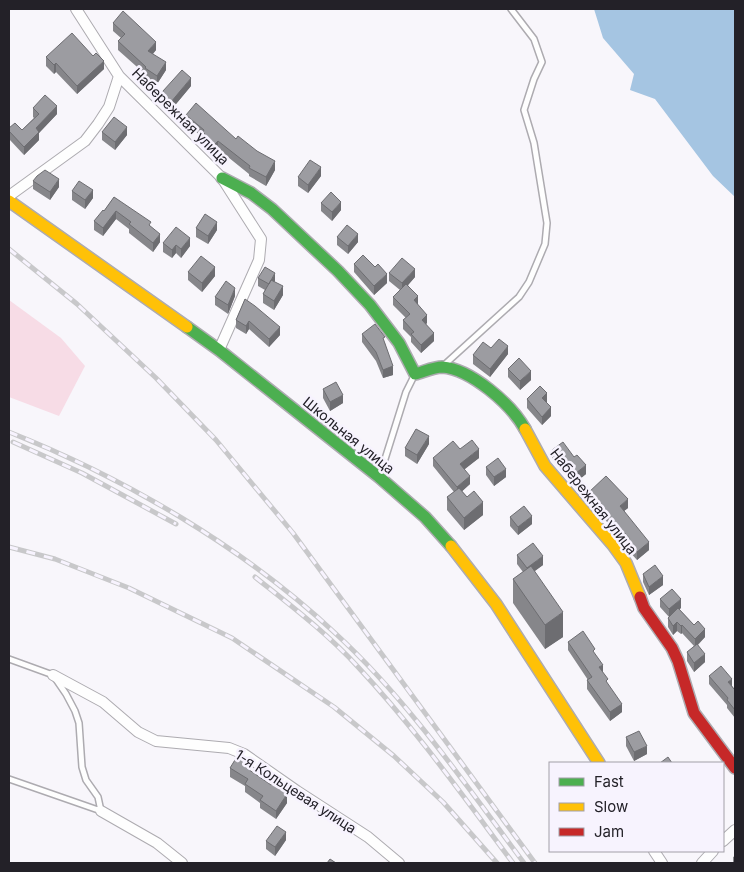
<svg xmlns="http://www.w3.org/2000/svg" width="744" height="872" viewBox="0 0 744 872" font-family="Inter,sans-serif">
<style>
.green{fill:#f7dce6}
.water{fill:#a5c5e2}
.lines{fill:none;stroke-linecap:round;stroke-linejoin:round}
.lane-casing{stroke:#adabb0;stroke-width:8}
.street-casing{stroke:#adabb0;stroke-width:12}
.fast-casing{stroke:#adabb0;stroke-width:14}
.slow-casing{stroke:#adabb0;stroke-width:14}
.jam-casing{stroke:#adabb0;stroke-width:14}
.lane{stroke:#fefefe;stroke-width:5}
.street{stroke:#fefefe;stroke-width:10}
.fast{stroke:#4caf50;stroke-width:11}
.slow{stroke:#ffc107;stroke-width:11}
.jam{stroke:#c62828;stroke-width:11}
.rail-casing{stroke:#c8c8ca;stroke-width:5}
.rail{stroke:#f7f3fe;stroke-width:3;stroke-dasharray:9;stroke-linecap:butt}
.wall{fill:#86868a}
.shaded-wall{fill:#6d6d71}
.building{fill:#9c9ca1;stroke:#6d6d71}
.labels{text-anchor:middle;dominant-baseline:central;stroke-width:5;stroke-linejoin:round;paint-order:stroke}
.street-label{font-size:14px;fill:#232128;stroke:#f7f3fe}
</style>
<rect width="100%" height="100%" fill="#f8f6fb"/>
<!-- green -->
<path class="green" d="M9,300L61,338L85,366L59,416L9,397Z"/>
<!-- water -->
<path class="water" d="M594,9H735V197L713,176L655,99L630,90L634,74L603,38Z"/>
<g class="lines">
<!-- lane casing -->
<g class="lane-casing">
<path id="lane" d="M443,366L519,297L529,282L545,244L547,223L534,143L524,110L534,79L542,62L534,39L511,9
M380,475L406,392L415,374
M9,659L53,675L66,694L75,711L79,723L82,767L86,780L98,797L101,811
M9,779L101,811"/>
</g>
<!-- street casing -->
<g class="street-casing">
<path id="street" d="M76,9L119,76L222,178L261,239L259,260L219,350
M9,196L85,141L98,124L109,107L119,76
M53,675L103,702L138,732L156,741L229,748L244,754L297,791L368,837L399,863
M101,811L157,843L182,863
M723,841L735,830
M654,851L662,863
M702,863L713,851"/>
</g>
<!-- fast casing -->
<g class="fast-casing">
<path id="fast" d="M222,178L251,193L272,209L338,271L370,305L399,343L415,374C423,372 434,367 442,367C471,369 511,404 525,429
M187,327L219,350L379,477L425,517L451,546"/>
</g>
<!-- slow casing -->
<g class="slow-casing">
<path id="slow" d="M9,201L187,327
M525,429L545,466L613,545L626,563L640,597
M451,546L496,604L599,763"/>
</g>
<!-- jam casing -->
<g class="jam-casing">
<path id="jam" d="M640,597L644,608L672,648L678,661L694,713L735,768"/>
</g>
<!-- lane -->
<use href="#lane" class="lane"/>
<!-- street -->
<use href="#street" class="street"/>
<!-- fast -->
<use href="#fast" class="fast"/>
<!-- slow -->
<use href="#slow" class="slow"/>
<!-- jam -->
<use href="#jam" class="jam"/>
<!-- rail casing -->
<g class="rail-casing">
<path id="rail" d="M9,249L77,304L156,378L216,440L293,533L535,863
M9,432C125,478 243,547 335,633C408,700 465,784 524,863
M13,442L82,473L176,524
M9,547L55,559L129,588L232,638L334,707L394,756L443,802L497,863
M255,577C290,605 327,633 358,667C415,728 463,796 513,863"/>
</g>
<!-- rail -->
<use href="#rail" class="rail"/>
</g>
<!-- wall -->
<path class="wall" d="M113,23L156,50L153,54L166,70L157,84L145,76V74L118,50V41L121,38L113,31Z
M93,56L104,69L77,94L56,72L54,74L46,66V57Z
M191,86L171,110L163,103V91Z
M33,108L57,114L39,133V140L24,155L9,139V128L22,130L34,118L33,117Z
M186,115L236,139L275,170L266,186L249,176V174L218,149L215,152L203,140V138L186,123Z
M102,132L127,135L115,150L102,140Z
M321,176L308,193L298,186V177Z
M33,181L59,187L50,200L33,189Z
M72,191L93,198L85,209L72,200Z
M114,197L151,227L160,242L153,252L129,233V229L116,219L103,236L94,230V221L104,211Z
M321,203L341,210L332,221L321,211Z
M196,228L217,230L208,244L196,237Z
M337,237L358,242L348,254L337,245Z
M163,243L190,246L181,258L176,253L172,258L163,252Z
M354,264L387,283L374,295L354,272Z
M188,272L215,276L202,292L188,280Z
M389,273L415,277L408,285L418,304V305L427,323L426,324L434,341L421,353L411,342V337L403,329V320L406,318L393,305V297L400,290L389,281Z
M258,278L275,282L283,295L274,310L263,303V294L265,290L258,286Z
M235,296L228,314L215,305V297Z
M245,299L280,335L269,347L249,329L246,334L236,328V320Z
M362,334L385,343L393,375L383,378L376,361L362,342Z
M491,348L508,354L490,377L473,364V355Z
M508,369L531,380L520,390L508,377Z
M323,389L343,403L330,411L323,398Z
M527,399L547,402H546L551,416L542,425L527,408Z
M429,444L417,464L405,456V448Z
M460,449L479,458L464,469L470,484L462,491L483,515L464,530L447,510V497L454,492L433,466V458Z
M552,450L586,474L575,483L565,470L562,472L552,458Z
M486,467L506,477L494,486L486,475Z
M588,493L628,508L624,511L649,550L637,560L628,550V545L588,501Z
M510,517L532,524L518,535L510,526Z
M517,555L543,565L534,571L563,637L545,649L513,603V579L523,572L517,564Z
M643,574L663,585L649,595L643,582Z
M660,599L681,608L679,609L705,637L698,645L705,662L694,672L687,661V652L694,646L682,633L681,634L677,631L673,635L668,627V618L669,617L660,607Z
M568,642L595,654L608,685L622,712L610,721L587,689V680H588L568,650Z
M709,676L732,686L735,690V718L727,708V705L709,684Z
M626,737L647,754L634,761L626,746Z
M230,768L248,769L287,803L276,819L260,808V803L245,792V786L230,777Z
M286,840L275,856L266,849V841Z
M735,856V863H733V857Z"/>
<!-- shaded-wall -->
<path class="shaded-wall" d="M156,42V50L148,59V51Z
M104,61V69L77,94V86Z
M166,62V70L157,84V76Z
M56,63V72L54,74V65Z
M191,78V86L171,110V102Z
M57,106V114L39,133V140L24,155V147L36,128Z
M127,127V135L115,150V142Z
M218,141V149L215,152V144Z
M275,161V170L266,186V177Z
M321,167V176L308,193V185Z
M59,179V187L50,200V192Z
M93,190V198L85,209V200Z
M341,202V210L332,221V212Z
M116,211V219L103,236V228Z
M217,222V230L208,244V236Z
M160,234V242L153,252V243Z
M358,234V242L348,254V246Z
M190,238V246L181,258V249Z
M176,245V253L172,258V250Z
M215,267V276L202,292V283Z
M415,269V277L402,292V283Z
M275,273V281L269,293V284Z
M387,274V283L374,295V286Z
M283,286V295L274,310V301Z
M235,288V296L228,314V305Z
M418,296V304L414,309V300Z
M427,315V323L422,328V320Z
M249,321V329L246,334V326Z
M280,327V335L269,347V339Z
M434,333V341L421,353V345Z
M508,346V354L490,377V369Z
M393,366V375L383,378V370Z
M531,371V380L520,390V381Z
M547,393V402L542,406V398Z
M343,395V403L330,411V402Z
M551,407V416L542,425V417Z
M429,436V444L417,464V455Z
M479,449V458L460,473V464Z
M565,462V470L562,472V464Z
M586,465V474L575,483V474Z
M506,469V477L494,486V477Z
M470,476V484L457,496V487Z
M628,499V508L620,514V506Z
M483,502V515L464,530V518Z
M532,516V524L518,535V527Z
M649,542V550L637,560V552Z
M543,556V565L527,577V568Z
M663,576V585L649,595V587Z
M681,599V608L669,618V609Z
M563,612V637L545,649V625Z
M677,622V631L673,635V626Z
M682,625V633L681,634V626Z
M705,629V637L695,647V639Z
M705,654V662L694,672V663Z
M603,665V673L599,667Z
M732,679V687L728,682Z
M622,704V712L610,721V712Z
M647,746V754L634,761V752Z
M248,761V769L245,767Z
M287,794V803L276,819V811Z
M286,832V840L275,856V847Z"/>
<!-- building -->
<path class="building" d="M123,11L156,42L148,51L166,62L157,76L145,68L146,67L118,41L125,34L113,23Z
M72,33L93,56L96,53L104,61L77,86L56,63L54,65L46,57Z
M182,70L191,78L171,102L163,95V91Z
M45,95L57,106L36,128L39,132L24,147L9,131V128L15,123L22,130L39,114L33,108Z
M196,103L236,139L238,136L257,151L275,161L266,177L249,168L250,166L218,141L215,144L203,132L204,130L186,115Z
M114,117L127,127L115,142L102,132Z
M310,160L321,167L308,185L298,177Z
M45,170L59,179L50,192L33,181L37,176Z
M79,181L93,190L85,200L72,191Z
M331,192L341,202L332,212L321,203Z
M114,197L151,222L149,225L160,234L153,243L129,224L131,222L116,211L103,228L94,221L103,210L104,211Z
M205,214L217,222L208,236L196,228Z
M347,225L358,234L348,246L337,237Z
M176,227L190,238L181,249L176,245L172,250L163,243Z
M363,255L375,267L378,264L387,274L374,286L354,264Z
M201,256L215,267L202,283L188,272Z
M402,258L415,269L402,283L389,273Z
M265,267L275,273L269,284L258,278Z
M271,280L283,286L274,301L263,294Z
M226,281L235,288L228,305L215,297Z
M406,284L418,296L414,300L427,315L422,320L434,333L421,345L411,334L414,332L403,320L410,314L393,297Z
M245,299L255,306L280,327L269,339L249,321L246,326L236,320Z
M375,324L385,337L383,338L393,366L383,370L376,352L362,334Z
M499,339L508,346L490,369L473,355L483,342L491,348Z
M519,358L531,371L520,381L508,369Z
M336,382L343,395L330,402L323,389Z
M540,386L547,393L542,398L551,407L542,417L527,399Z
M416,429L429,436L417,455L405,448Z
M472,440L479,449L460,464L470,476L457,487L433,458L453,441L460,449Z
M563,442L574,457L577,455L586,465L575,474L565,462L562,464L552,450Z
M498,458L506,469L494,477L486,467Z
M606,476L628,499L620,506L649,542L637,552L628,541L630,539L588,493Z
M459,488L467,497L474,491L483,502L464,518L447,497Z
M524,506L532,516L518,527L510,517Z
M533,543L543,556L527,568L517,555Z
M655,565L663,576L649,587L643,574Z
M531,566L563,612L545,625L513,579Z
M672,589L681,599L669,609L660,599Z
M678,608L694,625L698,621L705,629L695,639L682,625L681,626L677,622L673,626L668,618Z
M583,631L595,649L593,651L603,665L599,667L608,679L606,681L622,704L610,712L587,680L592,677L568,642Z
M697,644L705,654L694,663L687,652Z
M721,666L732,679L728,682L735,690V710L727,700L728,698L709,676Z
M639,731L647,746L634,752L626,737Z
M238,755L248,761L245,767L271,785L272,783L287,794L276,811L260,800L263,796L245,784L248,779L230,768Z
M668,757L672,763H660Z
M277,826L286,832L275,847L266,841Z
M330,859L336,863H327Z"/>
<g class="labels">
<!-- street labels -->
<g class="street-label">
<text transform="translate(181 116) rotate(45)">Набережная улица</text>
<text transform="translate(349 435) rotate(39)">Школьная улица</text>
<text transform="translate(594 501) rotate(52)">Набережная улица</text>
<text transform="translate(296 791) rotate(33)">1-я Кольцевая улица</text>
</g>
</g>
<!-- border -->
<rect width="744" height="872" fill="none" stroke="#232128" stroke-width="20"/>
<!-- legend -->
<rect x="549" y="762" width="175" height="90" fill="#f7f3fe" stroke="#a29fa8"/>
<rect x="559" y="778" width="25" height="8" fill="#4caf50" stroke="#a29fa8"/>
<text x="594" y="787" font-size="15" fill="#232128">Fast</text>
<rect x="559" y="803" width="25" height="8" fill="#ffc107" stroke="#a29fa8"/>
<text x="594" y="812" font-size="15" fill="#232128">Slow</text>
<rect x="559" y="828" width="25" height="8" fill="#c62828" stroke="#a29fa8"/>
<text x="594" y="837" font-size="15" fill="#232128">Jam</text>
</svg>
